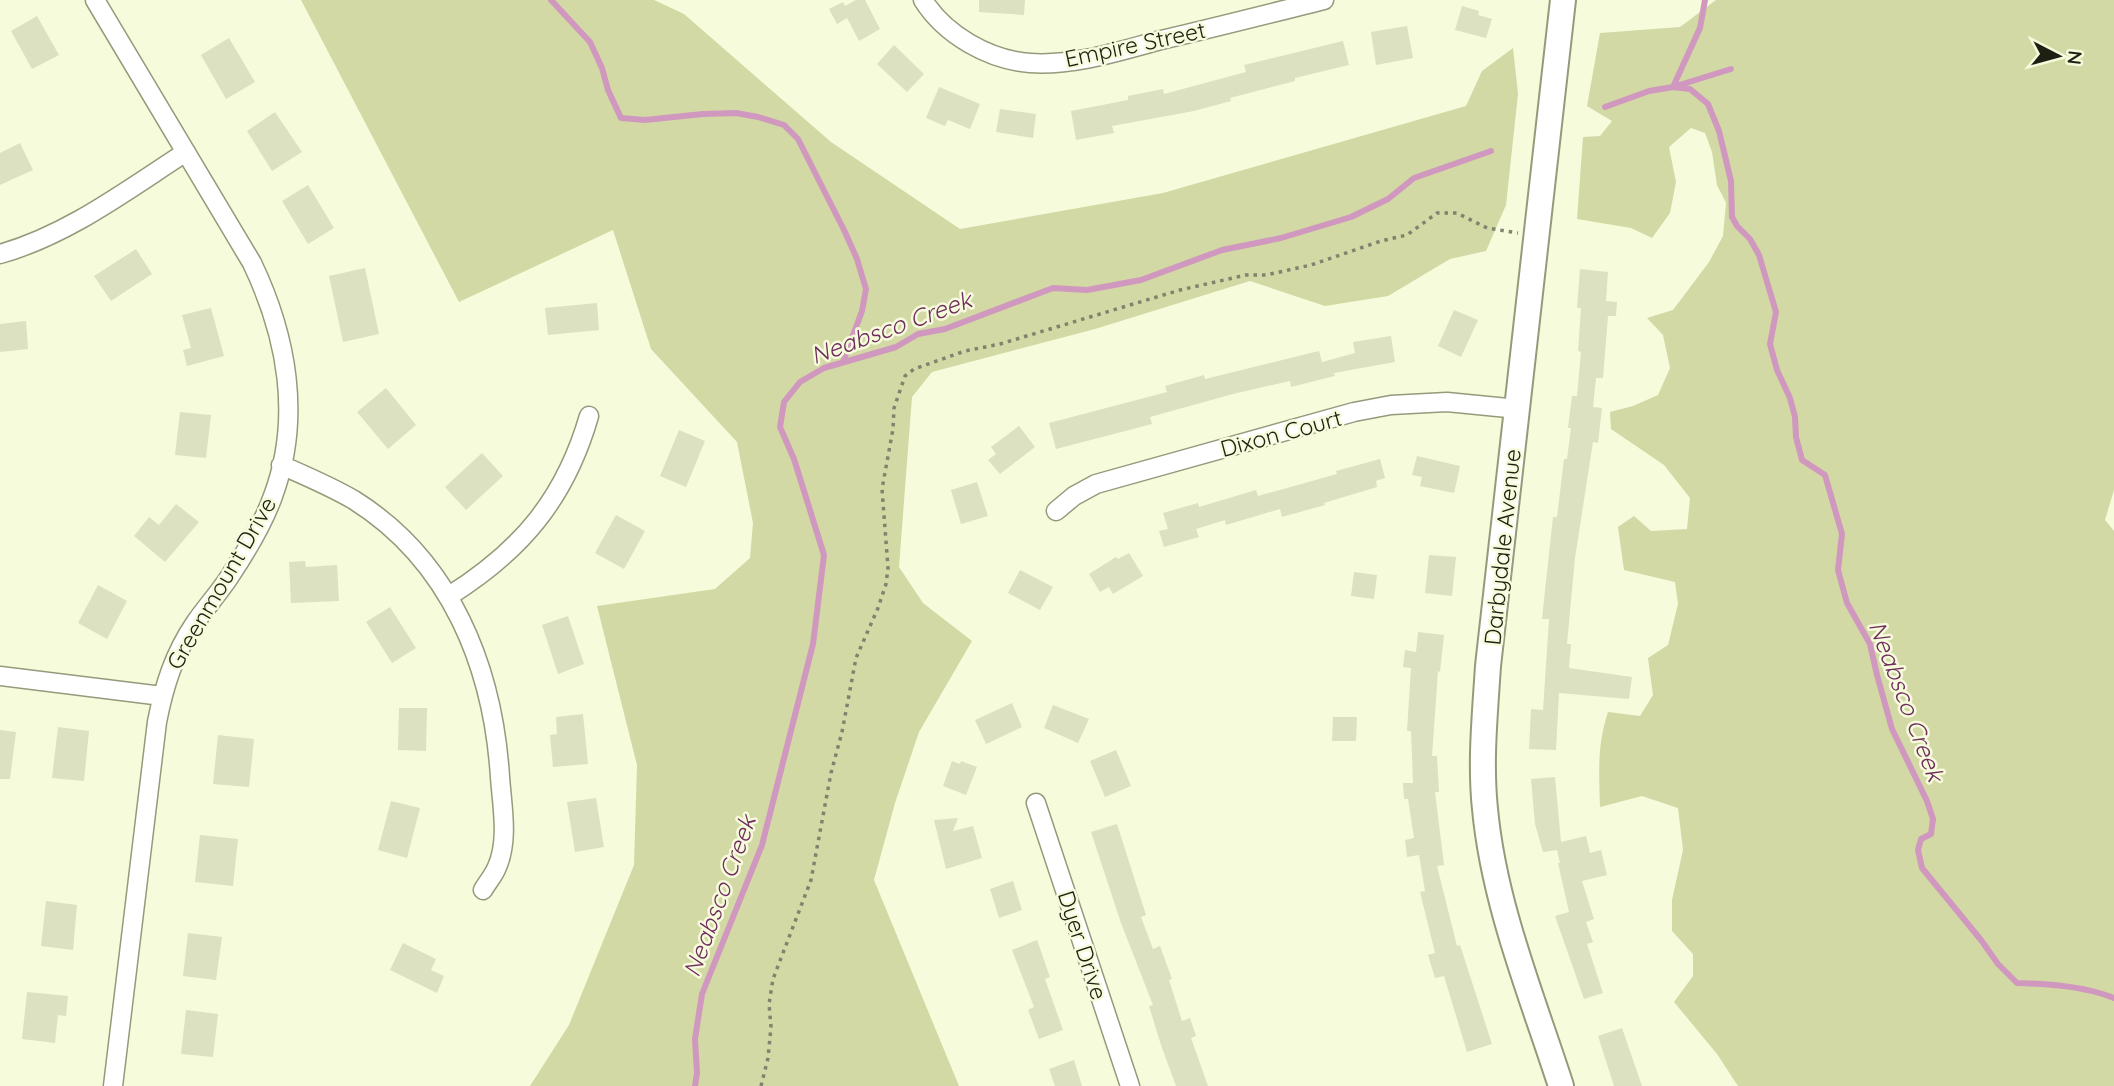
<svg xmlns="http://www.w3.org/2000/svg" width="2114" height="1086" viewBox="0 0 2114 1086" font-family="Quicksand,sans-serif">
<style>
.green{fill:#d2d9a4}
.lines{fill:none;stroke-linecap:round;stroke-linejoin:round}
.stream{stroke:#d098bf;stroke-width:6}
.building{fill:#dce1c1}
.street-casing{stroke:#969a7c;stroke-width:21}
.secondary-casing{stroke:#969a7c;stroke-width:28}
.path{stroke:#80836e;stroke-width:3.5;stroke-dasharray:3.5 5;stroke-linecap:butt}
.street{stroke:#fff;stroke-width:18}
.secondary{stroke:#fff;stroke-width:24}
.labels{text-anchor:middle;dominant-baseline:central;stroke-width:5;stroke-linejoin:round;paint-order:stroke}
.street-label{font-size:23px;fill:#1e2014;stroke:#f6fbdb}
.water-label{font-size:24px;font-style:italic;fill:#6f2c5e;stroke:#f6fbdb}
</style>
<rect width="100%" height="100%" fill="#f6fbdb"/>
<!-- green -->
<path class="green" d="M301,0H654L684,14L831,142L960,229L1163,193L1466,106L1482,71L1513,48L1518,94L1506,205L1486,251L1450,259L1388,296L1325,306L1250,281L1095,329L932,372L912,397L899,567L923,603L972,641L919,732L895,803L874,880L959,1086H530L569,1025L634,865L637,765L597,606L715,589L750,558L753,523L737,442L651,349L613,230L459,302Z
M1716,0H2114V490L2105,520L2114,531V1086H1738L1717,1054L1674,1002L1693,976V954L1672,931V900L1683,850L1678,808L1642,796L1600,807C1599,773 1597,745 1608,712L1640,716L1653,695L1648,658L1668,645L1678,604L1675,582L1624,570L1618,527L1634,516L1651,531L1687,529L1690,498L1664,465L1611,429L1610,412L1633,406L1658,395L1670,368L1663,335L1647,318L1673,310L1709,262L1723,236L1726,203L1717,185L1712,152L1705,133L1691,128L1669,147L1676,182L1670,213L1652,238L1631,228L1577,219L1583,137L1600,136L1612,121L1587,106L1600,33L1680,27Z"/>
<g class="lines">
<!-- stream -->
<path class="stream" d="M551,0L590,42L602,68L608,90L621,118L645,120L703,114L736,113L758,117L784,125L798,139L845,232L857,259L866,289L862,311L843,362
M1705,0L1700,28L1673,87L1731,69
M1605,107L1649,91L1673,87L1690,89L1708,104L1719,131L1731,181L1732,217L1737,226L1750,239L1759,255L1776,312L1770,344L1777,370L1790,398L1795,417L1796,437L1802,460L1825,475L1842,534L1838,570L1847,603L1870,644L1877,675L1892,729L1927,801L1933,819L1931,834L1921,839L1918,850L1922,868L1981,940L1998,964L2017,983C2049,984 2084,986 2114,998
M695,1086L697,1073L695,1039L702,994L762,845L813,644L824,555L794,459L780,427L784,402L800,382L824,368L896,347L918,334L945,329L1053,288L1087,290L1141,280L1222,250L1281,238L1351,217L1388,199L1414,178L1491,151"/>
</g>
<!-- building -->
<path class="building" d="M856,0H865L880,29L859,41L847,18L837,24L829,9L843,2L845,6Z
M979,0H1025L1024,15L979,12Z
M1462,6L1479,11L1478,15L1492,19L1486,38L1455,30Z
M37,16L59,55L32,69L11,31Z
M1407,26L1413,58L1376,65L1371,32Z
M229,38L255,82L226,99L201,55Z
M1343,41L1349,65L1295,78V81L1230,98L1231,101L1194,111L1112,126L1114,133L1076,140L1071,111L1128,100V96L1163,89L1164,94L1246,72L1244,65Z
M894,45L924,74L907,92L877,64Z
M939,87L980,104L970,129L948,120L945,126L926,118Z
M1000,109L1036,114L1033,138L996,132Z
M275,112L302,152L272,171L247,131Z
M20,143L33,170L0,185V153Z
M308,185L334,228L308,244L282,201Z
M136,249L152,274L111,301L94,276Z
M365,268L379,334L343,342L329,276Z
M1580,269L1608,272L1606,301L1617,302L1616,316H1608L1603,378H1596L1593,407L1602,408L1598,443L1593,442L1575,558L1567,644H1571L1569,668L1632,677L1629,699L1559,693L1556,750L1529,749L1531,709L1543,710L1549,619H1542L1546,581L1553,517H1557L1564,459H1567L1571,428H1568L1572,396H1577L1581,352L1578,351L1581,308H1577Z
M597,303L599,330L548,335L545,308Z
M211,308L224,356L187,366L183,350L191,348L182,315Z
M1454,310L1478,320L1461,357L1438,346Z
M26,321L28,349L0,352V324Z
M1391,336L1395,362L1334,373L1335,376L1291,387L1290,381L1233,394L1150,417L1152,424L1056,449L1049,423L1167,392L1165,386L1204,375L1205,379L1319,351L1322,362L1355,353L1353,342Z
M386,388L416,425L388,449L357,412Z
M180,412L211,415L206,458L175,455Z
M1019,426L1035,447L1000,474L988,460L996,454L991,447Z
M679,430L705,441L686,487L660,476Z
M482,453L503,476L466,510L445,487Z
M1417,456L1460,466L1454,493L1420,486L1422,477L1412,475Z
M1380,459L1385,478L1376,481L1377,487L1324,503L1325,505L1282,517L1280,509L1226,525L1225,520L1196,529L1199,537L1164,547L1159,531L1168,529L1163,513L1198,503L1199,507L1256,490L1258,496L1337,474L1336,471Z
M977,482L988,516L961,524L951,490Z
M176,504L199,522L165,562L134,536L149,517L159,525Z
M616,515L645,531L624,569L595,553Z
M1129,553L1143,576L1113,594L1109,587L1100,592L1089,574L1116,557L1118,559Z
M1429,555L1456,557L1452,596L1425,593Z
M305,561L306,567L337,565L339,601L291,603L289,562Z
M1020,570L1053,587L1040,610L1008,593Z
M1354,572L1377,575L1374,599L1351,596Z
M98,585L127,601L107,639L78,623Z
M390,607L416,648L392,663L366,622Z
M568,616L584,664L558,674L542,625Z
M1418,632L1444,635L1440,672L1438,671L1432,756H1437L1439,792H1435L1444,865L1437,866L1457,946L1460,945L1492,1044L1467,1052L1444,976L1435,978L1428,955L1435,953L1420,892L1425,891L1419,855L1407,857L1405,840L1414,838L1408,799H1404L1403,783H1413L1411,731H1407L1411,668L1403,667L1405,650L1416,652Z
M1012,703L1022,727L986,744L975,720Z
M1053,705L1089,719L1078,743L1044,728Z
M399,708H427L426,751L398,750Z
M583,714L588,764L553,767L550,735L557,734L556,717Z
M1333,717H1357L1356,741H1332Z
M58,727L89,731L84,781L52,778Z
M0,730L16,732L10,779H0Z
M218,735L254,739L249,787L213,784Z
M1116,750L1131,786L1105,797L1090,761Z
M952,761L960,764L961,761L977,767L966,795L943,786Z
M1555,777L1561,842L1586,836L1590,853L1601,850L1607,875L1582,881L1594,919L1586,922L1593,942L1587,944L1603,993L1584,999L1555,916L1569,912L1558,863H1560L1557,850L1543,852L1535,824L1531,779Z
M596,798L604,847L575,852L567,802Z
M391,801L420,808L407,858L378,850Z
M958,818L953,831L973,826L982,858L946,869L934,820Z
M1117,824L1146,915L1141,917L1153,949L1160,946L1172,979L1169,980L1182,1021L1190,1018L1196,1036L1191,1038L1208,1086H1176L1161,1045L1149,1006L1153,1005L1121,923L1091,832Z
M200,835L238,839L233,886L195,882Z
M1013,881L1022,910L999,918L990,889Z
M46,901L77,905L73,950L41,946Z
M188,933L222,937L216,980L183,976Z
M1037,940L1050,977L1045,979L1063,1030L1039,1039L1028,1010L1034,1007L1012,950Z
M403,943L436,959L431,970L444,976L437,993L390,970Z
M27,992L68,996L66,1016L58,1015L55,1043L22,1039Z
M186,1010L218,1014L213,1057L181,1054Z
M1622,1028L1642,1086H1614L1598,1036Z
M1074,1060L1082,1086H1055L1049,1069Z"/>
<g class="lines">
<!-- street casing -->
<g class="street-casing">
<path id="street" d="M95,0L252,263C287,336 302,418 273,496C263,524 246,552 230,576C219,593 206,607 195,623C174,654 164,686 157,722L113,1086
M923,0C945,35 989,60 1030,63C1073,66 1116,52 1157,41C1213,28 1268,14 1324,0
M0,254C68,235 127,190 186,152
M281,465C306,476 330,486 354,500C451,561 493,667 500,777C502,806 509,840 497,867C494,875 487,883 483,890
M1056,511L1074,496L1096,484L1354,412L1391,405L1447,402L1518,409
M449,596C521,551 565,499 589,416
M0,676L162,696
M1036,803L1130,1086"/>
</g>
<!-- secondary casing -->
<g class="secondary-casing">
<path id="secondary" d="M1561,1086C1532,996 1494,905 1485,809C1480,762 1485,714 1488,666L1563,0"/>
</g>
<!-- path -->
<path class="path" d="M761,1086L768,1058L771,1027L769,1004L773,979L811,880L831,773L842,732L856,658L878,608L886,584L888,568L882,489L893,429L894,408L905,376L914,369L965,351L1000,344L1180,290L1246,275H1266L1311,265L1381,241L1407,235L1437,213H1457L1487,228L1518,233"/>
<!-- street -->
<use href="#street" class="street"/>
<!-- secondary -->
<use href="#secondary" class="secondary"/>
</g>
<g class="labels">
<!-- street labels -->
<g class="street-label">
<text transform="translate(1135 44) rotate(-12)">Empire Street</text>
<text transform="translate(1281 433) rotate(-15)">Dixon Court</text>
<text transform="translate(1502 547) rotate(-84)">Darbydale Avenue</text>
<text transform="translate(221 583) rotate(-60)">Greenmount Drive</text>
<text transform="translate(1083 945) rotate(72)">Dyer Drive</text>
</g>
<!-- water labels -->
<g class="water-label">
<text transform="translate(891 327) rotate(-20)">Neabsco Creek</text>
<text transform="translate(1907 701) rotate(69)">Neabsco Creek</text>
<text transform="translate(719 896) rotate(-70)">Neabsco Creek</text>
</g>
</g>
<!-- north arrow -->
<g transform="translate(2058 56) rotate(96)" stroke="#f6fbdb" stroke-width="5" paint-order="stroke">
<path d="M0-5L12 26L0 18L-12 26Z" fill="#1e2014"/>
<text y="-10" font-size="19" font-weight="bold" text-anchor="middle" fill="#1e2014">N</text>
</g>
</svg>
